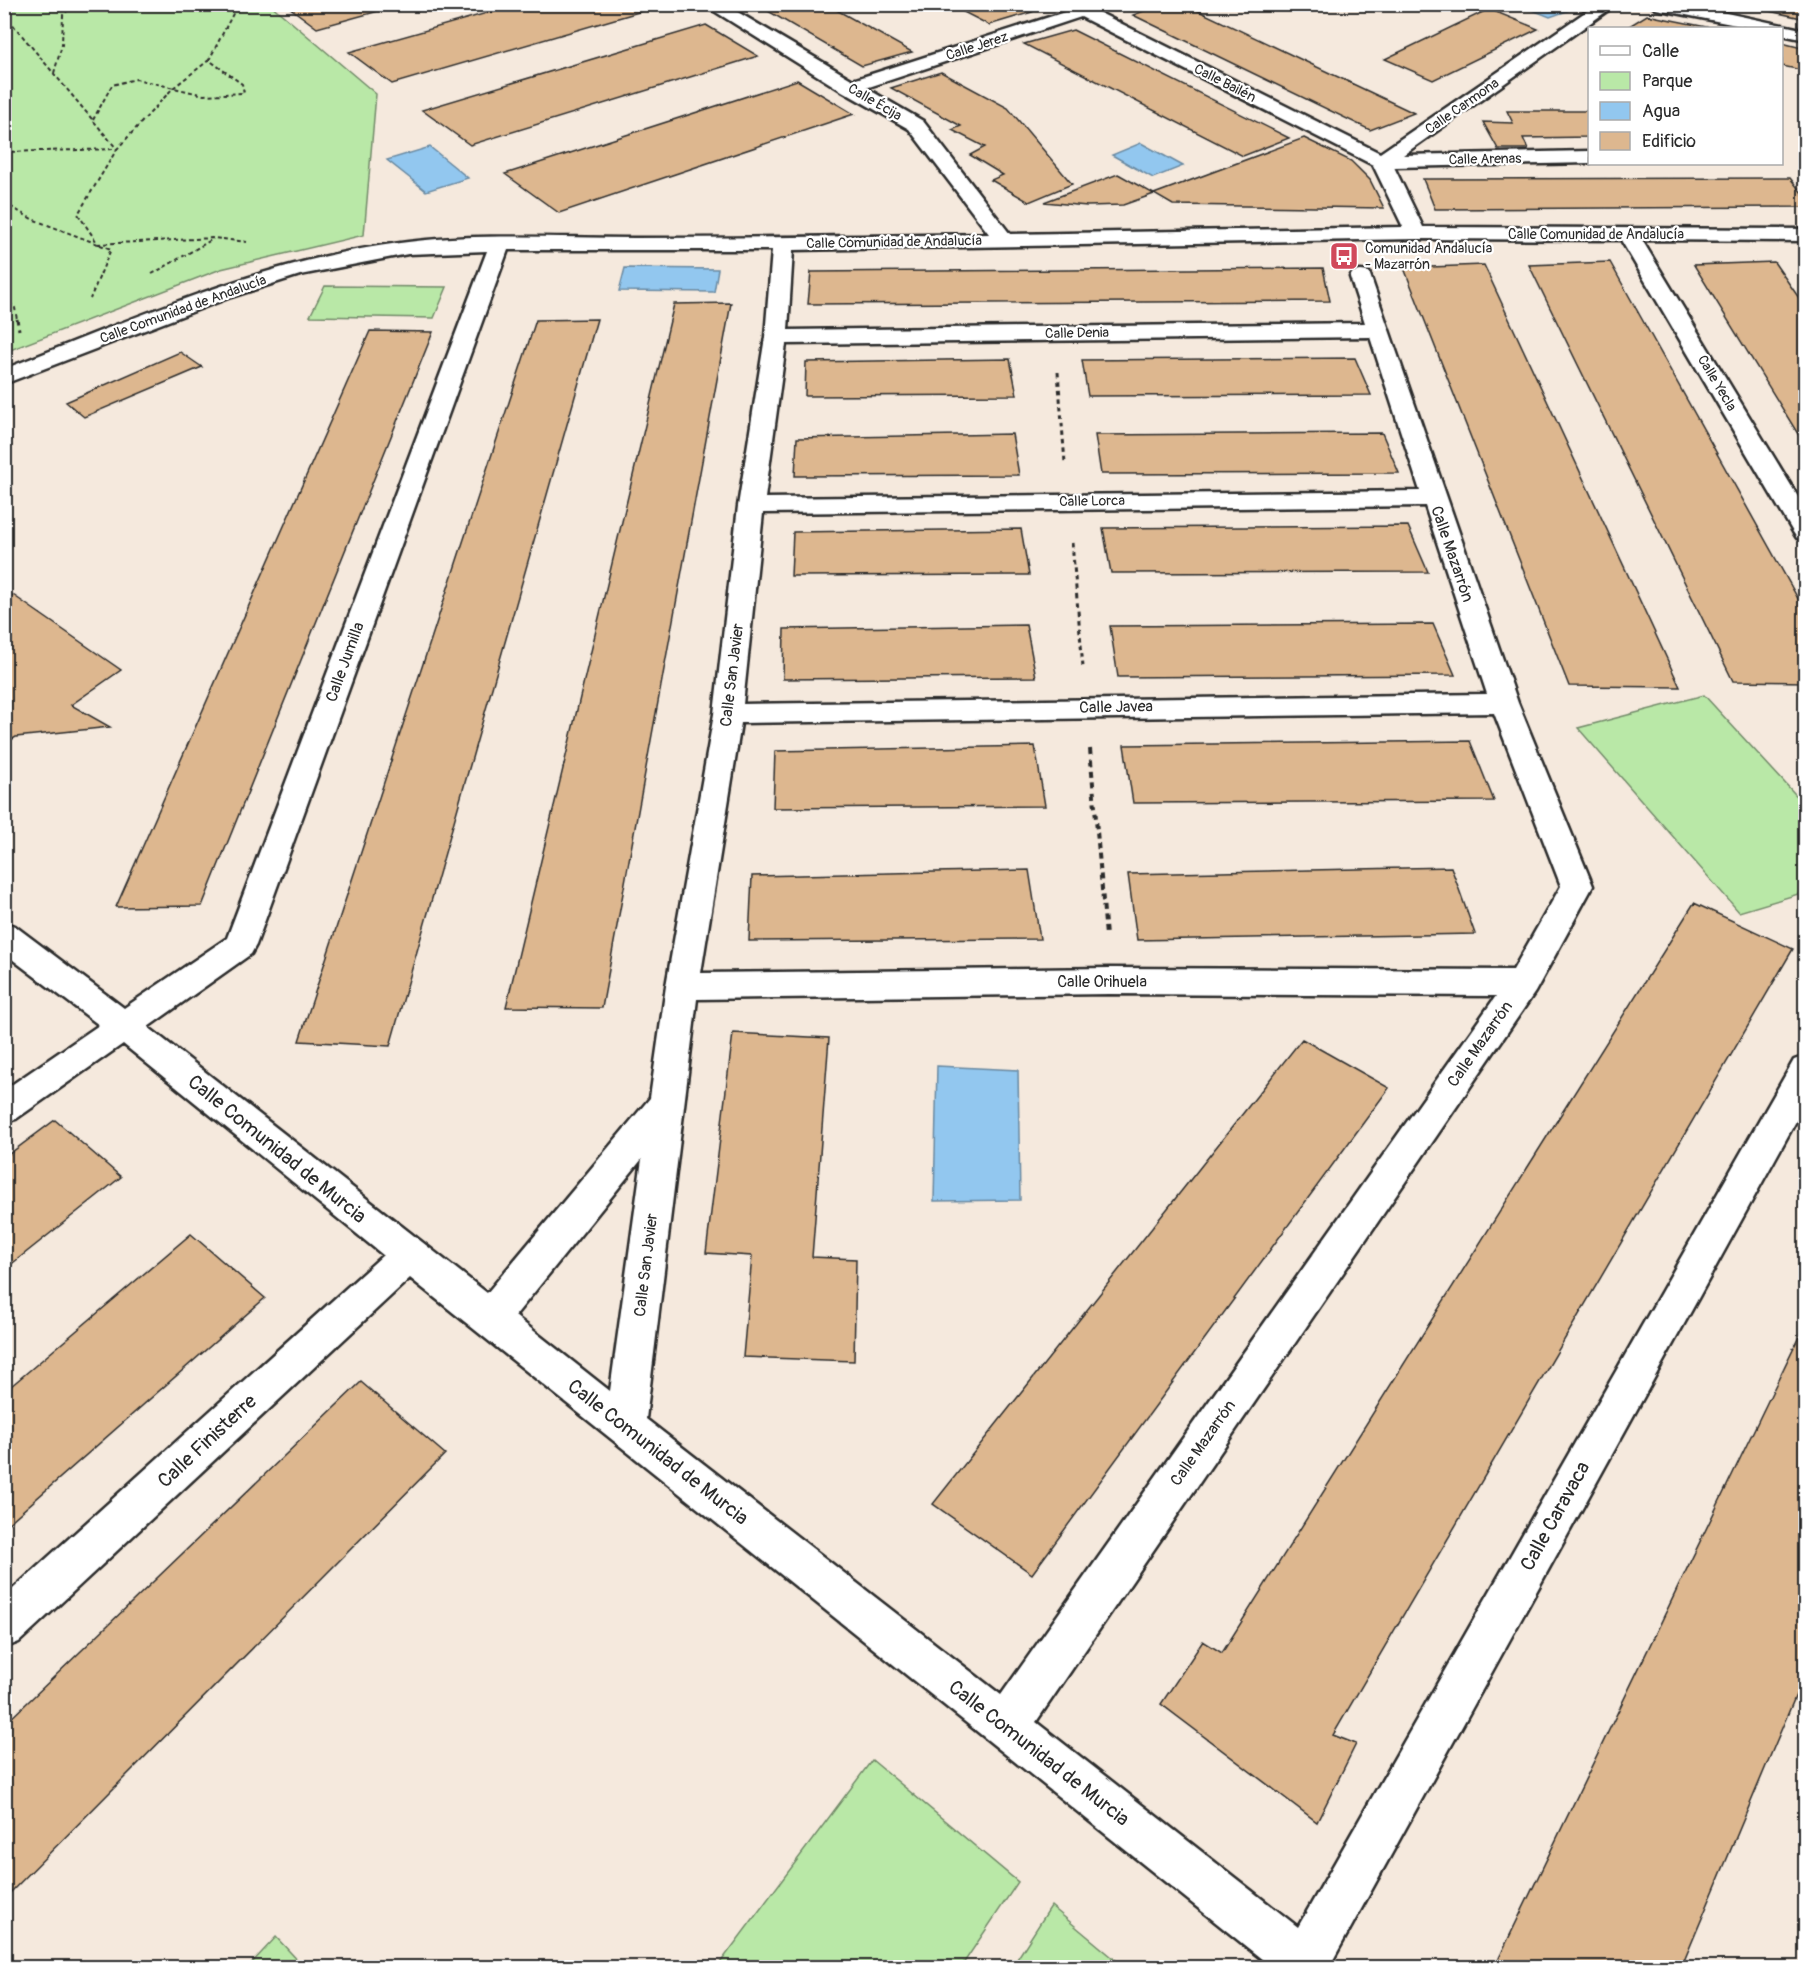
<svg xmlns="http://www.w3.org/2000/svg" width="1810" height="1972" viewBox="0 0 1810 1972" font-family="Pangolin,sans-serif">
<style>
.green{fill:#b9e8a7;stroke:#728a69;stroke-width:1.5}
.water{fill:#92c7ef;stroke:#6989a1;stroke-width:1.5}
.building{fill:#ddb78f;stroke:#2b2b2b;stroke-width:1.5}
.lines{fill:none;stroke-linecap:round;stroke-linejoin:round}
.street-casing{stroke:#2b2b2b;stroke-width:5}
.path-far2{stroke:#2b2b2b;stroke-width:2;stroke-dasharray:4 3;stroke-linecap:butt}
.path-far1{stroke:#2b2b2b;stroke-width:3;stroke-dasharray:4.5 4;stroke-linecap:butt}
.path{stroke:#2b2b2b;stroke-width:4;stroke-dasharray:6 4.5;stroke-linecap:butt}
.street{fill:#fff;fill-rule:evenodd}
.labels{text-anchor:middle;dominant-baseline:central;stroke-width:4.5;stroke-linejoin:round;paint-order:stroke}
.far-street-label{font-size:14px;fill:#2b2b2b;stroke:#fff}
.far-poi-label{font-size:14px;fill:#2b2b2b;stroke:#fff;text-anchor:start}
.street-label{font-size:16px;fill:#2b2b2b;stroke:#fff}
.near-street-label{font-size:20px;fill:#2b2b2b;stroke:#fff}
</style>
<rect width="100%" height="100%" fill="#f5e9dd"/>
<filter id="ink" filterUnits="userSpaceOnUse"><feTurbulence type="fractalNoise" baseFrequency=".0167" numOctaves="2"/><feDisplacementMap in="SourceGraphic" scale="12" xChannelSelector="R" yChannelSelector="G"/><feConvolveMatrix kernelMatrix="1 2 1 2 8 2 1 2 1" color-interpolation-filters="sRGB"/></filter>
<g filter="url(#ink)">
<!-- green -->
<path class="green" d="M5,4L271,5L376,94L364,235L221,269L5,352Z
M325,286L447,287L434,318L310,316Z
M1704,695L1805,805V892L1739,912L1578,728Z
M872,1760L1018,1882L961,1967H717Z
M1051,1906L1124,1967H1012Z
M276,1937L304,1967H248Z"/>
<!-- water -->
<path class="water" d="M1520,5H1558L1570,10L1550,17Z
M1141,143L1183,166L1153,178L1112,155Z
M430,147L468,178L426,191L387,160Z
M625,268L718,269L714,292L619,291Z
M937,1066L1018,1070L1020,1200L934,1201Z"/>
<!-- building -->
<path class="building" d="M285,4H404L317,28Z
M519,4H666L392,84L349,52Z
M756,4H826L912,52L862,66Z
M948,4H1018L1032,12L989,25Z
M1163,4H1184L1414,113L1370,130L1133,15Z
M1737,4H1806V19Z
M1489,9L1538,29L1433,80L1385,59Z
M1647,15L1711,28H1626Z
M706,25L758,56L470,145L422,110Z
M1073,30L1289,138L1243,156L1024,44Z
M1782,43L1806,49V71L1782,66Z
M941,72L1008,108L1072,184L1029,202L991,180L1003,175L970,155L985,147L952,130L961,126L891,88Z
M797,80L854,114L559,213L505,174Z
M1507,111H1590V137L1523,138L1528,149H1498L1483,122L1513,123Z
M1304,138L1351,161L1370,180L1384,208L1173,205L1154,194Z
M1118,174L1154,194L1123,205L1087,206L1044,202Z
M1790,178L1806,198V207L1435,209L1423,179Z
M1610,262L1806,613V682L1733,681L1529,265Z
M1774,262L1806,308V447L1694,265Z
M1484,265L1680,687L1569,686L1404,268Z
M1323,268L1330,301L808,304L811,272Z
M731,303L602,1008L506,1007L674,304Z
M597,319L390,1046L299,1041L536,320Z
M370,331L433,332L202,906L116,907Z
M180,352L202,367L84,417L66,402Z
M1355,358L1371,395L1088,396L1082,360Z
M1010,359L1017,395L805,396L806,362Z
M1382,433L1399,473L1101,474L1095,435Z
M1012,434L1019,475L795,476L797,438Z
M1408,526L1428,572L1111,573L1103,528Z
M1021,529L1029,575L791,576L793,532Z
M13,595L121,670L71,705L110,727L16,737L4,744V600Z
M1433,624L1455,675L1118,677L1110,626Z
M1026,625L1036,677L783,679L784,629Z
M1470,741L1494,801L1133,803L1124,745Z
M1035,746L1045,806L773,808L775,751Z
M1451,867L1475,934L1137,940L1128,874Z
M1029,870L1040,939L749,941L752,876Z
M1694,903L1793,949L1333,1735L1356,1744L1317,1822L1161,1704L1203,1641L1222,1653Z
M733,1033L829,1038L812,1257L856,1259L854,1361L743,1357L752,1256L706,1253Z
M1302,1039L1389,1088L1032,1574L933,1504Z
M55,1120L121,1177L4,1270V1158Z
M191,1234L265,1298L4,1527V1392Z
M1806,1322V1671L1681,1968H1511L1499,1958Z
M361,1382L445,1454L4,1899V1725Z"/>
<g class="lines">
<!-- street casing -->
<g class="street-casing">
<path id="street" d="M703,4H724L853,80L1068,11L1060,4H1103L1105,7L1098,12L1380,153L1597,4H1617L1403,155L1590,151V163L1394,167L1423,227L1806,229V241L1642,240L1806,510V540L1797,538L1793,532L1621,240L1416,239L793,250L788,330L1365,323L1350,277L1353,272L1361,271L1369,272L1518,703L1593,886L1535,992L1036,1722L1298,1927L1794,1060L1806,1056V1103L1333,1960L1336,1968H1273L410,1278L19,1642L4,1648V1597L383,1255L123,1044L16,1119L4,1123V1090L99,1025L4,953V923L15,926L124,1008L227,938L487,251L408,254L300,275L231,297L4,384V369C136,318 267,258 408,242C481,233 561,238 635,238C753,238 871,236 989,234L909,129L842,91ZM1081,17L1373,165L1403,227L1010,234L923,121L866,88ZM508,250H772L765,337L738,506L714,714L666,986L650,1098L487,1293L148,1027L251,954L256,945ZM1370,337L1420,491L765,498L786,344ZM1425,506L1487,694L743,704L763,513ZM1494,713L1561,886L1513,970L1110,968L701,973L741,723ZM1110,994L1496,996L1001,1695L646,1419L697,999ZM642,1159L610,1391L515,1316Z
M1648,4H1684L1806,30V40L1782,35V28H1751L1656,9Z"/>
</g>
<!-- path-far2 -->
<path class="path-far2" d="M4,14L117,149L78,214L98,244L214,238L247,242
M54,73L62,45L63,15L74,4
M93,120L112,85L136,79L204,95L244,93L242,84L209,60L238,4
M4,152L117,149L173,88L209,60
M4,203L32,219L111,249L90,299
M152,274L213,239
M4,298L15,308L17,320"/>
<!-- path-far1 -->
<path class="path-far1" d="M17,319L19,330
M1058,372L1065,463
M1072,543L1083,667"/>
<!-- path -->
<path class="path" d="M1090,749L1106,936"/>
<!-- street -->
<use href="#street" class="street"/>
</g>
</g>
<!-- icons -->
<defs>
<g id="bus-square" transform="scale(1.5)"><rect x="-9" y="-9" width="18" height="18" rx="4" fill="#d1495b" stroke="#fff"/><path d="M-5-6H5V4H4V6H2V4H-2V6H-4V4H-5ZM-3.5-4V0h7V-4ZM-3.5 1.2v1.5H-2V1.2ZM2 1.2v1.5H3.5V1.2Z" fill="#fff"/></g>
</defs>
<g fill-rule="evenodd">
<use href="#bus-square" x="1344" y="256"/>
</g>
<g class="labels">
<!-- far-street labels -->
<g class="far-street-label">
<text transform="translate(977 46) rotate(-18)">Calle Jerez</text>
<text transform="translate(1225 83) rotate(27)">Calle Bailén</text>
<text transform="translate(875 102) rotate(30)">Calle Écija</text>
<text transform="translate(1462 106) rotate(-35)">Calle Carmona</text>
<text transform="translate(1485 159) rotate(-1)">Calle Arenas</text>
<text x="1596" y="234">Calle Comunidad de Andalucía</text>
<text transform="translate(894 242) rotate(-1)">Calle Comunidad de Andalucía</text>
<text transform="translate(183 309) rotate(-20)">Calle Comunidad de Andalucía</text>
<text transform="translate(1077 333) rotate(-1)">Calle Denia</text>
<text transform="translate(1717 383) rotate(59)">Calle Yecla</text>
<text transform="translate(1092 501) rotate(-1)">Calle Lorca</text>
</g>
<!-- far-poi labels -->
<g class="far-poi-label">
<text x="1365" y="248">Comunidad Andalucía<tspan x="1365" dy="16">- Mazarrón</tspan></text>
</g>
<!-- street labels -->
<g class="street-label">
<text transform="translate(1452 554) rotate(71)">Calle Mazarrón</text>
<text transform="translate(345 662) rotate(-70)">Calle Jumilla</text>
<text transform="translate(732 675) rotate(-83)">Calle San Javier</text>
<text transform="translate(1116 707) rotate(-1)">Calle Javea</text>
<text x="1102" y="982">Calle Orihuela</text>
<text transform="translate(1480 1044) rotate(-55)">Calle Mazarrón</text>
<text transform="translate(646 1265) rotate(-83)">Calle San Javier</text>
<text transform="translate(1203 1443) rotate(-55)">Calle Mazarrón</text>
</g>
<!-- near-street labels -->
<g class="near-street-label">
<text transform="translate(277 1149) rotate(39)">Calle Comunidad de Murcia</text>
<text transform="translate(207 1441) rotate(-43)">Calle Finisterre</text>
<text transform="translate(658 1452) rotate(38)">Calle Comunidad de Murcia</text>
<text transform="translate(1555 1516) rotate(-61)">Calle Caravaca</text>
<text transform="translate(1039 1753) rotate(38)">Calle Comunidad de Murcia</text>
</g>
</g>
<!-- margin -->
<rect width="1810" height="1972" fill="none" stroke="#fff" stroke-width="24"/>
<rect x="12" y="12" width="1786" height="1948" fill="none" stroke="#2b2b2b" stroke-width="2" filter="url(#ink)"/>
<!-- legend -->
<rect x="1588" y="27" width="195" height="138" fill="#ffffff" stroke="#aaaaaa" stroke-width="1.5"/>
<rect x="1600" y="46" width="30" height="9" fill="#ffffff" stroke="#aaaaaa" stroke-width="1.5"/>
<text x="1642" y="57" font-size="18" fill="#2b2b2b">Calle</text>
<rect x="1600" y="72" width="30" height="18" fill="#b9e8a7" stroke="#aaaaaa" stroke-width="1.5"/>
<text x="1642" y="87" font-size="18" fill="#2b2b2b">Parque</text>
<rect x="1600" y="102" width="30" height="18" fill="#92c7ef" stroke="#aaaaaa" stroke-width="1.5"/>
<text x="1642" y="117" font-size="18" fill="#2b2b2b">Agua</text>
<rect x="1600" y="132" width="30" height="18" fill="#ddb78f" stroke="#aaaaaa" stroke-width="1.5"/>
<text x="1642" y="147" font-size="18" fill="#2b2b2b">Edificio</text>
</svg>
